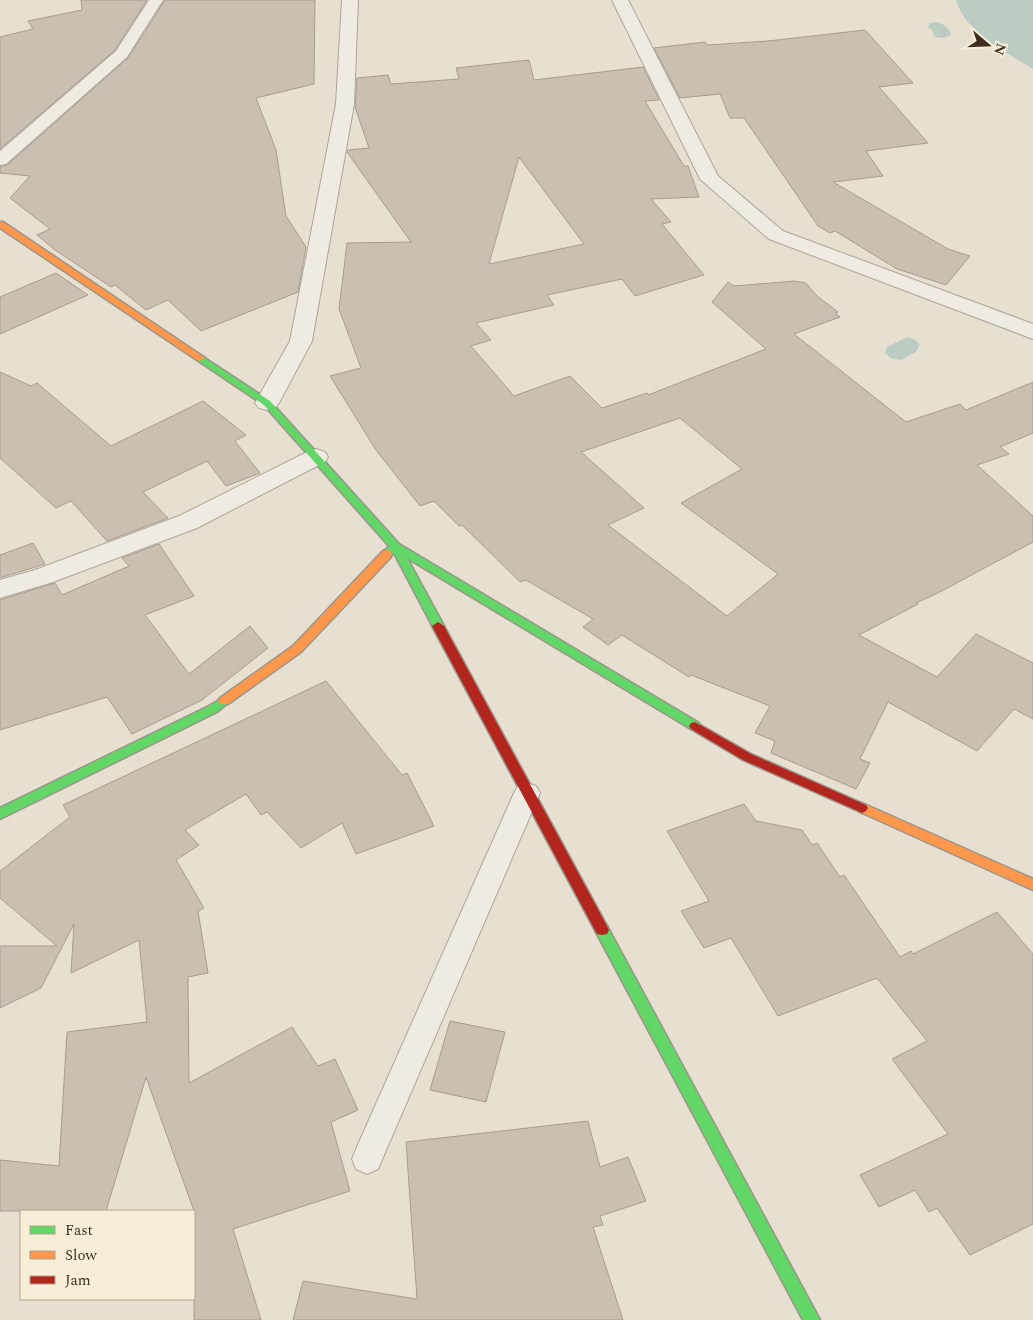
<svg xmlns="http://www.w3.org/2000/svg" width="1033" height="1320" viewBox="0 0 1033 1320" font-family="Spectral,serif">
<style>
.water{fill:#bcccc2}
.building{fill:#cbbfb2;stroke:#a89c90;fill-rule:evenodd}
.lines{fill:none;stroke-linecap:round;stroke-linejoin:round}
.lane-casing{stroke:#ada599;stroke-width:2}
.street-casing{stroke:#ada599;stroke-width:2}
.fast-casing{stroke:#9c958a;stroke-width:3}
.slow-casing{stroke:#9c958a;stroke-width:3}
.jam-casing{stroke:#9c958a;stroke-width:3}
.lane{fill:#efebe3;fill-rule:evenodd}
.street{fill:#efebe3;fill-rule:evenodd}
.fast{fill:#63d668;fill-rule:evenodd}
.slow{fill:#ff974d;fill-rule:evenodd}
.jam{fill:#b3261e;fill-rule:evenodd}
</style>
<rect width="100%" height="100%" fill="#e7e0d1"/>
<!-- water -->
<path class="water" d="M956,0H1033V69C1005,51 966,34 956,0Z
M936,22C944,24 949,27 951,35L944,38L935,37L932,30L928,27L930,23Z
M907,337L916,340L920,345L916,352L901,360L892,359L885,353L887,347Z"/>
<!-- building -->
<path class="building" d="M81,0H147L115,50L0,149V37L33,29L28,21L82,10Z
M165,0H315L314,84L256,98L276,150L286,216L306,247L298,292L201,331L168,300L146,310L115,285L111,287L55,250L37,235L50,229L10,198L30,176L0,173V167L7,165L128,58Z
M865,30L913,83L879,87L928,143L866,151L883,176L833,182L948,249L970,256L946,285L897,269L835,231L830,233L818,226L744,118H730L720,94L680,98L654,48L705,42L707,45L768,41Z
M529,60L534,80L643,67L659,100L645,101L684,166H688L699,197L651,199L671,222L662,224L704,275L635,296L622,279L547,295L554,305L476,323L491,340L471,346L514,396L570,376L602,408L647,393L648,395L766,349L712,302L728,282L734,286L795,281L806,283L817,296L838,312L835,313L840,317L794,334L906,422L960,404L966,410L1033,382V433L1000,447L1009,454L977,465L1033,516V542L938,593L916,603L918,604L859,635L937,677L976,634L1033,663V719L1014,709L977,751L888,702L860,759L870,763L856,789L771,753L775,741L755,733L770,706L691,675L689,677L622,635L608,645L583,627L593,619L526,580L520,582L462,525L459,526L434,501L420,506L376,450L330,376L361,368L339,309L347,243L411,242L347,152L348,150L369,148L355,107L357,78L388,75L391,84L459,79L456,68ZM519,157L584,244L489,264ZM680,418L742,469L681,503L778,574L727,616L608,525L644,508L581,452Z
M56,273L88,295L0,334V297Z
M0,372L31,386L37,383L111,446L203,401L246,435L235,441L260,473L226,486L207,461L143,492L168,518L107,541L71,501L56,508L0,458Z
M33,543L45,564L0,578V555Z
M159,544L194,596L145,615L189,674L250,626L268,648L202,700L132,734L107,697L0,730V600L55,583L62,595L129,566L122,558Z
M326,681L402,775L407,773L434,826L356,854L342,823L301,848L267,812L261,815L246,794L185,830L199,845L176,860L204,908L198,911L208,973L188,977L189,1083L292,1027L318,1066L335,1059L358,1110L331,1122L350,1191L233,1229L261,1320H194V1211L146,1077L106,1211H0V1160L59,1166L67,1032L147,1022L139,940L71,973L74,924L41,988L0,1008V946H57L0,898V871L70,817L63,805Z
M744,804L756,821L802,830L812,845L817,843L840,877L844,875L900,957L911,951L913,954L997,912L1033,954V1224L970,1255L937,1208L929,1212L915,1190L879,1207L860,1175L948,1134L892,1059L927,1041L877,978L778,1016L731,938L704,948L681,911L709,901L667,831Z
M450,1021L505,1032L486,1102L430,1090Z
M588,1121L600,1167L628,1157L646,1201L600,1216L603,1225L593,1227L623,1320H293L303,1281L417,1299L406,1142Z"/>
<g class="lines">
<!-- lane casing -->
<g class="lane-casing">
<path id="lane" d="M149,0H163L127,57L6,164L0,165V151L116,51Z
M527,783L536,786L540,793L378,1169L367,1174L356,1169L352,1159L356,1149L514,793L518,786Z"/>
</g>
<!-- street casing -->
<g class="street-casing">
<path id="street" d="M342,0H358L354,104L312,341L279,403L275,408L267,410L259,408L255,403L290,341L336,104Z
M612,0H628L718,176L783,231L1033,324V339L769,239L700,179Z
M316,449L325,452L328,457L325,462L197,528L53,582L0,598V580L35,570L179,516L307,452Z"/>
</g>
<!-- fast casing -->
<g class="fast-casing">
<path id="fast" d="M200,355L270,401L399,544L699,723L701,726L699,729H691L407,558L444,626L438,630L434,629L394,553L387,558L382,554L389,546L264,405L197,360L195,358Z
M224,697L228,698L230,701L217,712L0,819V808L209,706Z
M602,925L607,926L820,1320H803L597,934L595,930L597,926Z"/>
</g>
<!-- slow casing -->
<g class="slow-casing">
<path id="slow" d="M0,222H3L205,358L200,361L197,360L0,228Z
M387,550L391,551L392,554L391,557L301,652L228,704H220L218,701L220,698L293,646L383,551Z
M862,803L1033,879V890L858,811L856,808L858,805Z"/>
</g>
<!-- jam casing -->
<g class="jam-casing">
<path id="jam" d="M438,622L444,626L607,926L609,930L607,934L602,935L597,934L432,626Z
M695,722L751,754L866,805L868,808L866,811L862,813L858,811L743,760L691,729L689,726L691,723Z"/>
</g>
<!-- lane -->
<use href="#lane" class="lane"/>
<!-- street -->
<use href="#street" class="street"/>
<!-- fast -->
<use href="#fast" class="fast"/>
<!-- slow -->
<use href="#slow" class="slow"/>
<!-- jam -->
<use href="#jam" class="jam"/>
</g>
<!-- legend -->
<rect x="20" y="1210" width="175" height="90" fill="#f7eed8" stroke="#ada18e"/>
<rect x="30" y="1226" width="25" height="8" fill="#63d668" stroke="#ada18e"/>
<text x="65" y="1235" font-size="15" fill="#3d2e20">Fast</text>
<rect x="30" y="1251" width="25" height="8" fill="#ff974d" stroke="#ada18e"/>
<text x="65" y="1260" font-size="15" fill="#3d2e20">Slow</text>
<rect x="30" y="1276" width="25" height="8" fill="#b3261e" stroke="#ada18e"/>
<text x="65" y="1285" font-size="15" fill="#3d2e20">Jam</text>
<!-- north arrow -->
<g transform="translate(988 45) rotate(109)" stroke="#f7eed8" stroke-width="4" paint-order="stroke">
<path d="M0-4L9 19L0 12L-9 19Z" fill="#3d2e20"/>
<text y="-8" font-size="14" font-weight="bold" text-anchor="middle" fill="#3d2e20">N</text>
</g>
</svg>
